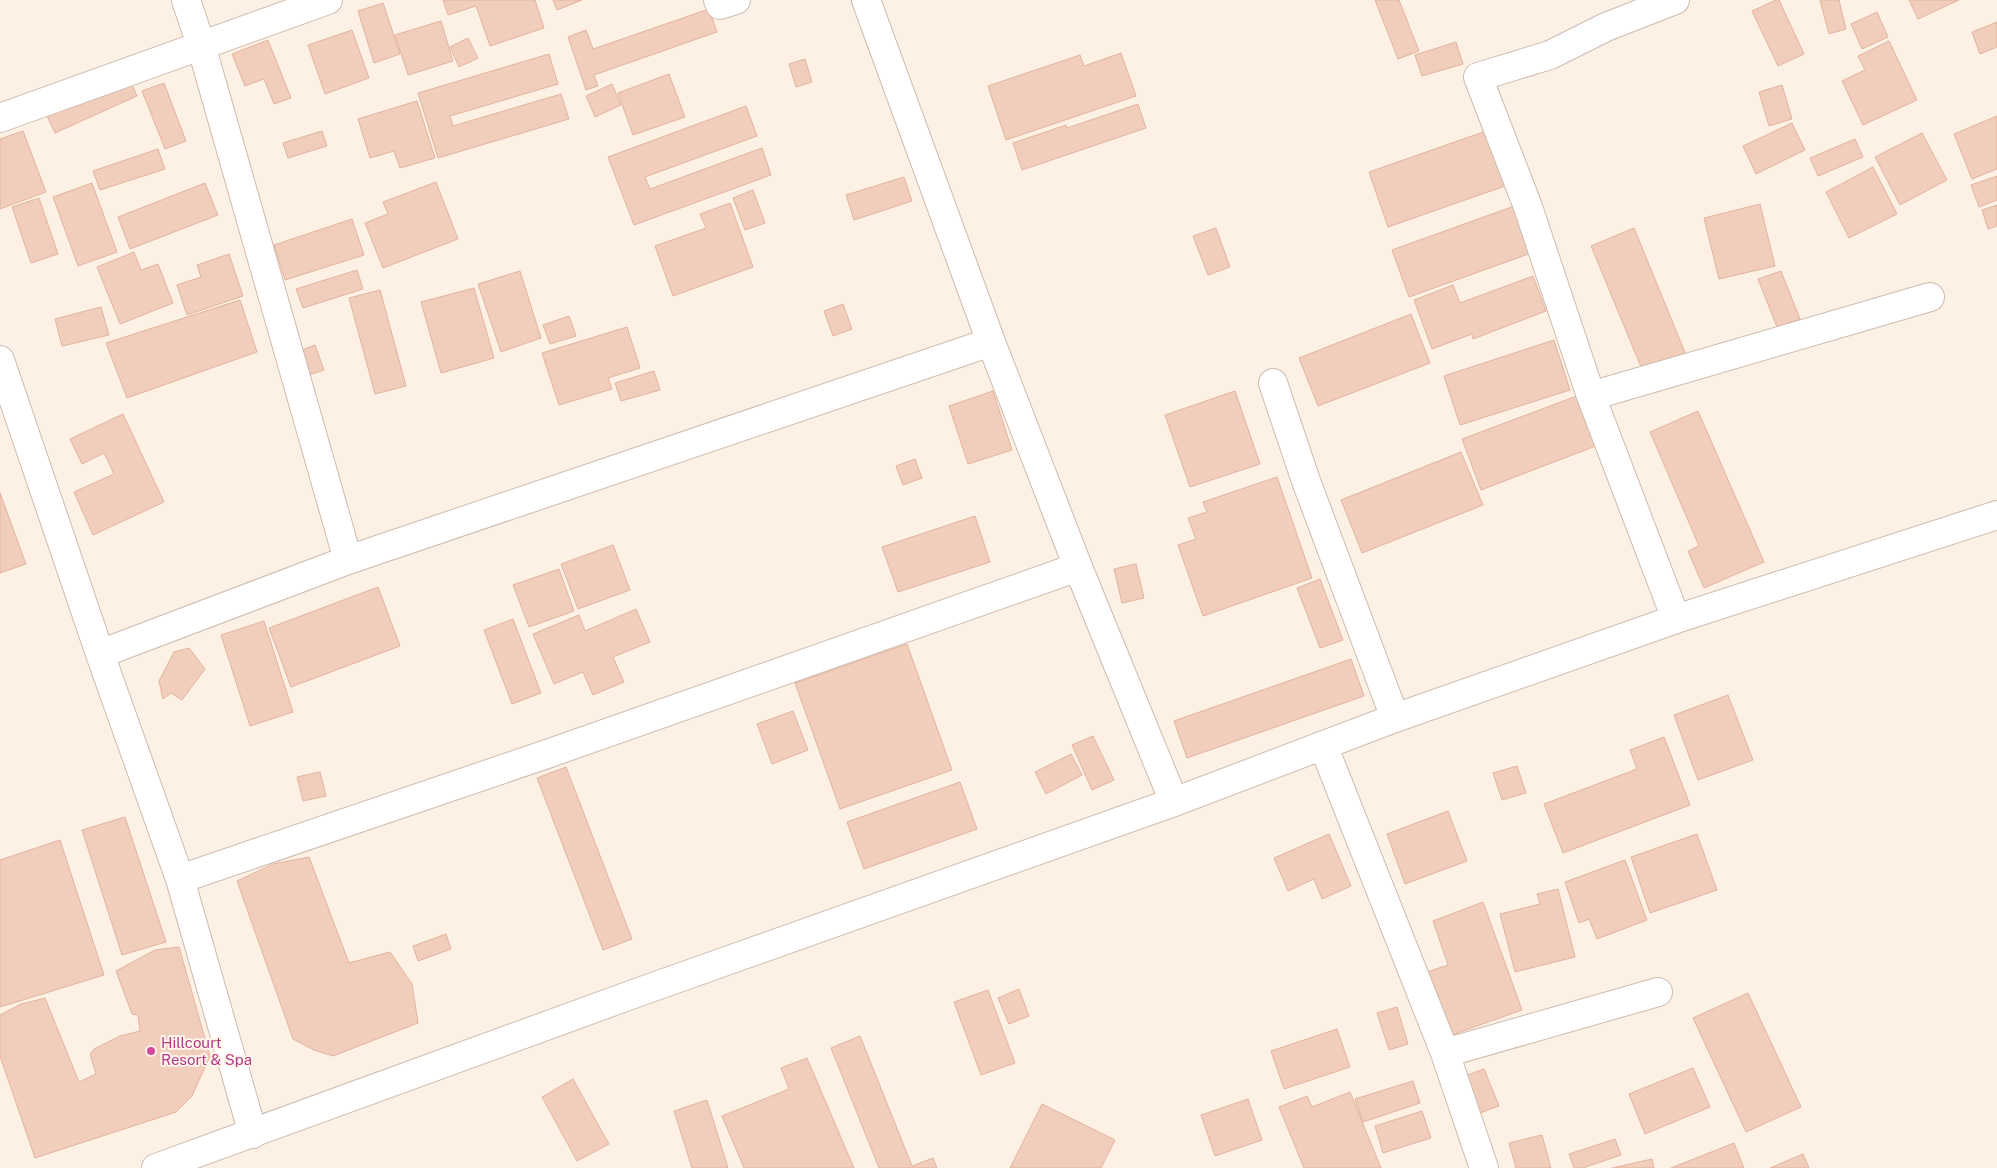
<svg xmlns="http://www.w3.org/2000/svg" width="1997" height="1168" viewBox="0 0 1997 1168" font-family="'Public Sans',sans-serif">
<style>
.building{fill:#f1cebc;stroke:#e3b39d}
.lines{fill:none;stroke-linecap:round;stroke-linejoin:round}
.street-casing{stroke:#cfbaae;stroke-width:30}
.street{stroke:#fff;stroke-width:28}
.hotel-dot{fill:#d1479c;stroke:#fff5ea;stroke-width:2}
.labels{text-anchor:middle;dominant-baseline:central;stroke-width:4;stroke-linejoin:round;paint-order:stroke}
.hotel-label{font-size:15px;fill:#b23c85;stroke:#fff5ea;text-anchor:start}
</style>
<rect width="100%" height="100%" fill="#fcf1e4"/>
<!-- building -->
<path class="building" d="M443,0H535L544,28L490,46L476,6L448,15Z
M553,0H582L557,10Z
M1375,0H1399L1419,51L1398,59Z
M1776,0H1779L1804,54L1778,66L1752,11Z
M1820,0H1839L1846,29L1829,34Z
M1909,0H1959L1918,19Z
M383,3L400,54L374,63L358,11Z
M709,9L717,32L594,75L598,86L586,90L568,37L586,30L593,49Z
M1877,12L1888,37L1862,49L1851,24Z
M441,21L453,61L408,75L395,35Z
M1997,22V47L1980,54L1972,32Z
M352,30L369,78L325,94L308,45Z
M468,38L478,58L459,67L450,47Z
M268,40L291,98L274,104L264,79L245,86L232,54Z
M1889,41L1917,100L1863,125L1842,81L1865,70L1858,56Z
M1456,42L1463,64L1422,76L1415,55Z
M1121,53L1136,96L1006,140L988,86L1080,55L1084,66Z
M549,54L558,84L450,116L453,126L561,94L569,119L438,158L418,93Z
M805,59L812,82L796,87L789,64Z
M669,74L685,117L633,135L618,93Z
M129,78L137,96L55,133L46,114Z
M164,83L186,141L165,149L142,91Z
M612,84L621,105L595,117L586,96Z
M1782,85L1792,119L1769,126L1759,92Z
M417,101L435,158L400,168L394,151L370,158L358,119Z
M1138,104L1146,128L1022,170L1013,143L1066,125L1067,128Z
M746,106L757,136L645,177L650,189L762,148L771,175L634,225L608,157Z
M1997,116V169L1972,179L1954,134Z
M1792,123L1805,150L1756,174L1743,146Z
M1489,130L1508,185L1388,227L1369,172Z
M23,131L46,192L0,209V139Z
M322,131L327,146L288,158L283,143Z
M1922,133L1947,180L1900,205L1875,157Z
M1855,139L1863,157L1818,176L1810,158Z
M158,149L165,169L100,190L93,171Z
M1873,167L1897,214L1849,238L1826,192Z
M1997,176V200L1979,207L1971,185Z
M904,177L912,201L854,220L846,195Z
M436,182L458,239L383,268L365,223L388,214L383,202Z
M92,183L117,252L78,266L53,197Z
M205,183L218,215L130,249L118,217Z
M753,190L765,223L745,230L733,198Z
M39,198L58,254L31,263L12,207Z
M730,203L753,267L673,296L655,246L706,228L700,214Z
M1760,204L1775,266L1719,279L1704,218Z
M1517,205L1534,252L1409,297L1392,250Z
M1997,205V226L1988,229L1982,210Z
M352,219L364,255L285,280L274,245Z
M1216,228L1230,267L1208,275L1193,236Z
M1634,228L1689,362L1646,379L1591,246Z
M134,252L141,270L158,264L173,303L120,324L97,267Z
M229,254L243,296L187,315L177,285L201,277L197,265Z
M357,270L363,289L303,308L296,289Z
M520,271L541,338L501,352L478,284Z
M1781,271L1800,319L1777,327L1758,279Z
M1533,276L1546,311L1473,339L1472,334L1432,349L1414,300L1453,285L1460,303Z
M474,288L494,358L441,373L421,302Z
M380,290L406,386L375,394L349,298Z
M240,300L257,352L127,398L106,343Z
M843,304L852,329L833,336L824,311Z
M101,307L109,335L62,346L55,319Z
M1411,314L1430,363L1318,406L1299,358Z
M569,316L576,336L550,344L543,325Z
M627,327L640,368L608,378L612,389L559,405L542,353Z
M1554,340L1570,390L1460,425L1444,376Z
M315,345L324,370L306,376L297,352Z
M654,371L660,390L621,401L615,383Z
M993,391L1012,450L968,464L949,406Z
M1235,391L1260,464L1190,487L1165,415Z
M1582,394L1601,444L1481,490L1462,439Z
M1698,411L1764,562L1704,588L1688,551L1699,546L1650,432Z
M123,414L164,502L93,535L74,492L114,474L104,453L82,464L70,439Z
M1461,452L1483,505L1362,553L1341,500Z
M915,459L922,478L903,485L896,466Z
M1277,477L1312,578L1203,616L1178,545L1196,539L1188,518L1207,512L1203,502Z
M0,493L26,564L0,573Z
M975,516L990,562L898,592L882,547Z
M613,545L630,590L578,609L561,564Z
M1136,564L1144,598L1122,603L1114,569Z
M559,569L574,611L529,627L513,585Z
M1320,579L1343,640L1320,648L1297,588Z
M378,587L400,646L291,687L269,628Z
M636,609L650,642L613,657L624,682L593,695L583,672L554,684L533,634L579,615L585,631Z
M513,619L541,693L512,704L484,630Z
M264,621L293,712L250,726L221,635Z
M907,644L952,770L840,809L795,683Z
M189,648L205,669L182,700L171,693L163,699L159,681L174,652Z
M1351,659L1364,696L1187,758L1174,721Z
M1728,695L1753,760L1698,780L1674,715Z
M793,711L808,750L772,764L757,724Z
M1093,736L1114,780L1092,790L1072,745Z
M1664,737L1690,805L1563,853L1544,804L1637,769L1630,750Z
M1071,754L1082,775L1046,794L1035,772Z
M1517,766L1526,793L1502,800L1493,773Z
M566,767L632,939L603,950L537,778Z
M320,772L326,796L303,801L297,777Z
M960,782L977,829L864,869L847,822Z
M1448,811L1467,861L1405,884L1387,834Z
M125,817L166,942L122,955L82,830Z
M1329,834L1351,886L1322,899L1314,879L1288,891L1274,858Z
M1697,834L1717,890L1650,913L1631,857Z
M60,840L104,975L0,1007V860Z
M309,857L349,963L390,952L412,984L418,1023L333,1056L314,1050L293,1039L237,881L273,864Z
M1625,860L1647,920L1597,939L1589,919L1579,923L1565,882Z
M1558,889L1575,957L1515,972L1500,914L1540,904L1537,894Z
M1483,902L1522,1010L1449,1036L1427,972L1448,965L1433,921Z
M446,934L451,949L418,961L413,946Z
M179,947L210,1056L192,1096L176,1112L35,1158L0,1056V1015L21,1004L45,998L79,1082L96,1074L90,1054L94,1049L120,1036L140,1031L138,1015L132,1014L116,971L155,950Z
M1019,989L1029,1016L1009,1024L998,998Z
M988,990L1015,1063L981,1075L954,1002Z
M1748,993L1801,1107L1746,1132L1693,1018Z
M1397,1007L1408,1044L1389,1050L1377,1013Z
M1337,1029L1350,1067L1284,1089L1271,1051Z
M860,1036L912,1166L933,1158L937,1168H879L831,1048Z
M807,1058L854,1168H744L722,1116L789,1089L781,1068Z
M1693,1068L1710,1107L1645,1134L1629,1094Z
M1484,1069L1499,1106L1480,1113L1465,1076Z
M573,1079L609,1144L577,1161L542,1097Z
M1413,1081L1420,1103L1363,1122L1355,1099Z
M1350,1092L1381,1168H1304L1279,1107L1307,1096L1312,1107Z
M1248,1099L1262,1140L1215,1156L1201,1115Z
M707,1100L728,1168H692L674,1111Z
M1042,1104L1115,1140L1101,1168H1010Z
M1422,1111L1431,1138L1383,1153L1375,1126Z
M1542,1135L1551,1168H1516L1509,1143Z
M1615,1139L1621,1155L1583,1168H1574L1569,1154Z
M1734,1143L1744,1168H1671Z
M1803,1154L1809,1168H1770Z
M1652,1159L1654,1168H1612Z"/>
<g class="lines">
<!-- street casing -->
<g class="street-casing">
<path id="street" d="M186,0L201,45L348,560
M718,0L720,5L736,0
M866,0L991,342L1078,567L1174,802
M1675,0L1606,27L1550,55L1478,77L1528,207L1591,396L1676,619
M0,118L328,0
M0,360L100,654L180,879L253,1134
M1273,383L1306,481L1395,718
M1591,396L1930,297
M100,654L348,560L991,342
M1323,745L1445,1053L1484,1168
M180,879L547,754L1078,567
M1445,1053L1658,992
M156,1168L639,992L1174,802L1395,718L1676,619L1997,515"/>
</g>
<!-- street -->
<use href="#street" class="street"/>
</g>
<!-- markers -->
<circle class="hotel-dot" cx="151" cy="1051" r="5"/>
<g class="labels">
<!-- hotel labels -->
<g class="hotel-label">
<text x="161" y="1042">Hillcourt<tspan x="161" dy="17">Resort &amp; Spa</tspan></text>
</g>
</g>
</svg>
